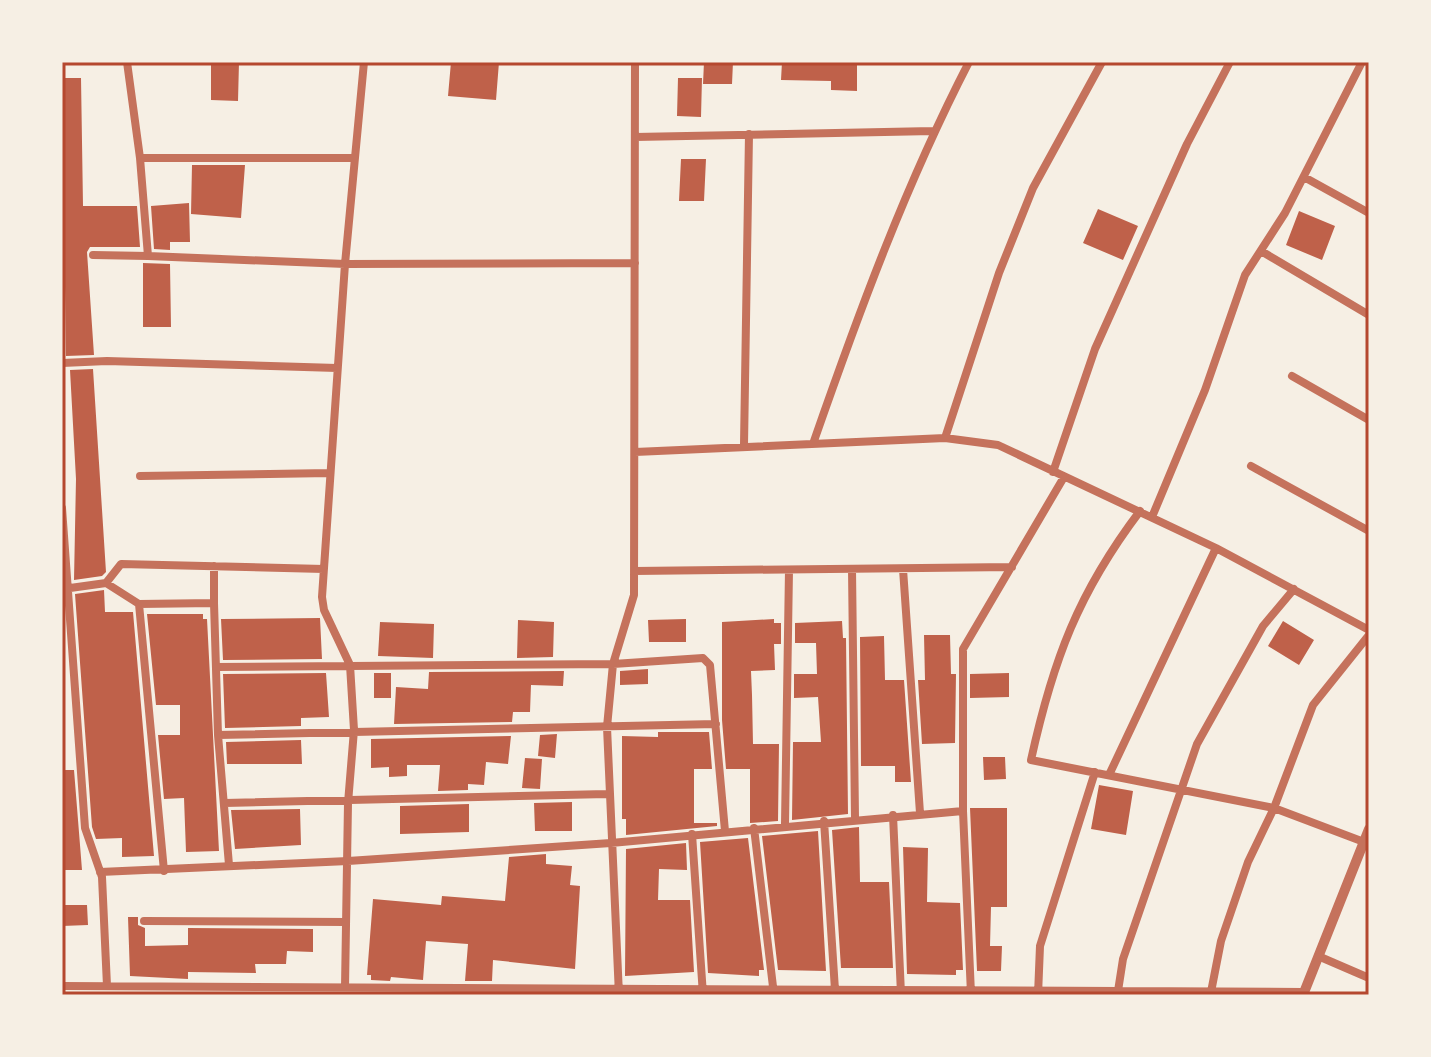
<svg xmlns="http://www.w3.org/2000/svg" width="1431" height="1057" viewBox="0 0 1431 1057" font-family="'IBM Plex Sans',sans-serif">
<style>
.building{fill:#bf614a}
.lines{fill:none;stroke-linecap:round;stroke-linejoin:round}
.minor{stroke:#c5725c;stroke-width:8}
.tertiary{stroke:#c5725c;stroke-width:10}
.neatline{fill:none;stroke:#b5482f;stroke-width:3}
</style>
<rect width="100%" height="100%" fill="#f6efe4"/>
<!-- building -->
<path class="building" d="M211,62H239L238,101L211,100Z
M451,62H499L496,100L448,96Z
M704,62H733L732,84H703Z
M782,62H857V91L831,90V81L781,80Z
M62,78H81L83,206H137L140,247H90L87,252L94,355L66,356Z
M678,78H702L701,117L677,116Z
M681,159H706L704,201H679Z
M192,165H245L241,218L191,214Z
M189,203L190,242H170V250L154,249L151,206Z
M1098,209L1138,226L1123,260L1083,243Z
M1299,211L1335,226L1322,260L1286,245Z
M143,263L170,264L171,327H143Z
M93,369L106,572L102,576L74,580L76,479L70,370Z
M104,590L105,612H133L154,856L122,857V838L96,839L92,827L75,594Z
M147,614H203V619H207L219,851L186,852L184,798L164,799L158,735H180V705H156Z
M221,619L320,618L322,659L223,660Z
M686,619V642H649L648,620Z
M774,619V623H781V644H774L775,670L751,671L752,695L753,744H779L778,821L750,823V769H726L722,720V622Z
M518,620L554,622L553,657L517,658Z
M842,621L843,638H846L848,814L792,820L793,742H821L818,697L794,698V674H817L816,643H795V623Z
M1283,621L1314,640L1299,665L1268,646Z
M380,622L434,624L433,658L378,656Z
M924,635H950L951,674H956L955,743L922,744L918,680H925Z
M884,636L885,680H904L911,782H895V766H861L860,637Z
M648,669V684L620,685V671Z
M564,671L563,686L531,685L530,712H513L512,722L394,724L396,687L428,689L429,672Z
M326,673L329,717L301,718V726L225,728L223,674Z
M374,673H391V698H374Z
M1009,673V697L970,698V674Z
M658,732H709L712,769H694V823H717V826L626,835V819H622V736L658,737Z
M557,734L555,758L538,756L540,735Z
M511,736L508,764L486,762L484,785L468,784V790L438,791L440,765H407V776L389,777V767L371,768V739Z
M301,740L302,764H227L226,742Z
M983,757H1005L1006,779L984,780Z
M525,758L542,759L540,789L522,788Z
M62,770H74L82,870H62Z
M1099,785L1133,791L1126,835L1091,829Z
M572,802V831H535L534,803Z
M469,804V832L400,834V806Z
M970,808H1007V907H991L990,946H1002L1001,971H977Z
M300,809L301,845L235,849L231,810Z
M859,827L860,882H889L893,968H841L832,830Z
M818,831L826,971L778,970L762,836Z
M748,838L764,970H759V976L708,973L700,842Z
M686,843L687,870L659,869L658,900H690L694,972L625,976L626,849Z
M903,847L928,848L927,902L960,903L963,970H956V975L907,974Z
M546,854V864L572,866L570,885L580,886L575,969L493,960L492,981H465L468,944L426,941L423,980L391,977L390,981L371,980V975H367L373,899L441,905L442,896L505,901L509,857Z
M62,905H87L88,925L62,926Z
M128,917H138V925L145,928V946L188,945V928L313,929V952L287,951L286,964H255L256,973L188,972V979L130,976Z"/>
<g class="lines">
<!-- minor -->
<path class="minor" d="M127,62L140,158L148,256L345,264L635,263
M635,137L933,131
M140,158H355
M1304,177L1369,213
M1261,251L1369,315
M93,255L148,256
M62,363L107,361L337,368
M1292,376L1369,420
M945,438L999,273L1033,188L1102,62
M814,441C859,312 906,184 969,62
M744,445L749,134
M635,452L945,438L998,445L1216,548L1369,630
M1251,466L1369,531
M1053,472L1095,349L1187,144L1230,62
M140,476L330,473
M62,508L85,828L102,877L107,986
M1140,511C1078,593 1053,660 1031,760L1274,808L1364,842
M1152,517L1205,390L1245,275L1285,213L1362,62
M852,569L855,818
M903,569L920,813
M634,571L1012,567
M106,583L121,564L324,569
M63,589L106,583L139,604L214,603V566
M214,603L218,735L229,865
M139,604L164,871
M216,667L613,664L703,658L710,665L725,831
M218,735L716,724
M1109,775L1216,548
M225,803L607,794
M893,815L901,994
M824,821L835,990
M785,824L789,570
M754,828L774,995
M692,834L703,995
M100,872L348,861L611,843L963,811
M144,921L346,922
M1318,956L1369,978
M62,986L1303,992
M345,987L348,803L354,730L350,665L324,610L322,597L345,264L364,62
M1118,991L1123,959L1197,744L1263,626L1294,589
M1211,992L1221,941L1248,862L1274,808L1313,705L1369,635
M971,994L963,811V649L1064,477
M619,995L607,727L613,664L634,595L635,62
M1038,995L1040,946L1095,772"/>
<!-- tertiary -->
<path class="tertiary" d="M1303,995L1369,829"/>
</g>
<!-- border -->
<rect width="1431" height="1057" fill="none" stroke="#f6efe4" stroke-width="128"/>
<rect x="64" y="64" width="1303" height="929" class="neatline"/>
</svg>
